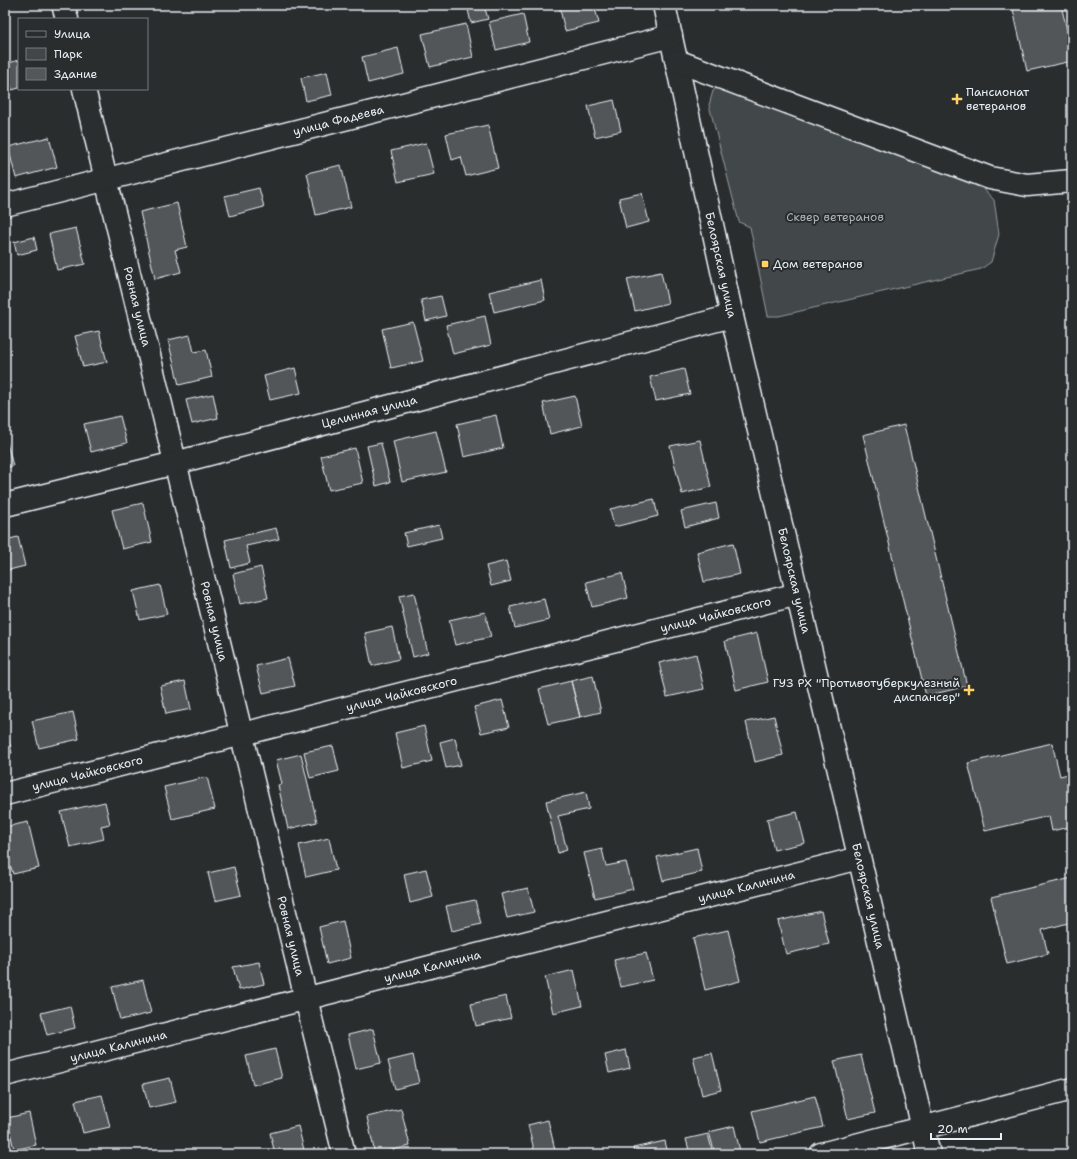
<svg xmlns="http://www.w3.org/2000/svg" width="1077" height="1159" viewBox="0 0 1077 1159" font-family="'Shantell Sans',sans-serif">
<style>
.green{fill:#424648;stroke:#959ca0}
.building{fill:#535759;stroke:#e8f1f8}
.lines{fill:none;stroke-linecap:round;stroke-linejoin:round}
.minor-casing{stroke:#e8f1f8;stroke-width:25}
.minor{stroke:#2a2d2e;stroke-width:22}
.poi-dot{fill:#ffd166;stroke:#2a2d2e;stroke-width:1.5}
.labels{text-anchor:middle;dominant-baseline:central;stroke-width:4;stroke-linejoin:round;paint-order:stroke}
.poi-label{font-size:12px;fill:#e8f1f8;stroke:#2a2d2e;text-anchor:start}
.street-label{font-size:12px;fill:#e8f1f8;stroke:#2a2d2e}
.park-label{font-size:12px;fill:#aeb5ba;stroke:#2a2d2e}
</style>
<rect width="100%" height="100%" fill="#2a2d2e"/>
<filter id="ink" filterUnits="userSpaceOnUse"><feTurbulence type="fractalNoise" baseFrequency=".025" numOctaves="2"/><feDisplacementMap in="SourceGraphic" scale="8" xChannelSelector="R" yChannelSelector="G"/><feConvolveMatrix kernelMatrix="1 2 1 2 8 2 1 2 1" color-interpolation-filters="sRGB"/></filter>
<g filter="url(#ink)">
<!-- green -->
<path class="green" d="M721,84L976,181L994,200L999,234L991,262L981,269L779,316H768L750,227L739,222L709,105L713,91Z"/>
<!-- building -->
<path class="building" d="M467,5H484L488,19L471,23Z
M559,5H594L599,23L565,31Z
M1012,5H1061L1072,51V61L1027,71Z
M523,14L529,42L496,50L489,22Z
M466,24L473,57L430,67L422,34Z
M398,48L404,74L368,83L362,57Z
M19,60V88L12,90L5,64Z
M327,72L332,95L306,101L301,78Z
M614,100L621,131L595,137L588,106Z
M488,125L498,168L466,176L461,157L452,160L446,134Z
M49,137L57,167L16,178L8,147Z
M426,143L434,174L398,182L391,151Z
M341,165L351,207L316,215L307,173Z
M259,188L264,207L230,216L225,196Z
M642,193L649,222L626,228L619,198Z
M177,203L187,247L175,250L181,272L155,279L140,212Z
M76,228L85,264L57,270L49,234Z
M34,237L37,250L17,255L14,242Z
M661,272L668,303L635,311L627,279Z
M541,280L545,300L494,312L489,292Z
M441,296L446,316L426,321L421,300Z
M485,316L491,345L453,354L446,325Z
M413,322L423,361L391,368L382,329Z
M99,331L107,362L83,367L75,336Z
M190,335L194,352L206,350L212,377L179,385L168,340Z
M295,368L301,393L270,400L264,376Z
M684,369L690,394L656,401L650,377Z
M213,394L218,418L192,424L186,400Z
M575,396L582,426L550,434L543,403Z
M496,415L503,448L464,457L457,424Z
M120,416L127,443L91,452L84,424Z
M904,425L967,686L926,696L863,435Z
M436,431L446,472L402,482L393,441Z
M6,439L13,466L5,468V440Z
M700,440L711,487L682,494L670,446Z
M381,443L390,482L376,486L367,446Z
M355,448L363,483L329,490L321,456Z
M654,499L658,516L614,527L610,509Z
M143,503L152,542L122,549L112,510Z
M716,503L719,518L685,527L681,511Z
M439,525L442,538L407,546L404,533Z
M276,528L279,539L246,546L250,563L231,568L225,540Z
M18,537L25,566L5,571V540Z
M733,543L740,574L704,582L697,552Z
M506,561L511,581L491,586L486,566Z
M261,567L268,598L240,604L233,574Z
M622,573L628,598L592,607L586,582Z
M160,585L167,614L140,620L133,591Z
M414,593L428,653L413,657L399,596Z
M544,599L549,620L515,628L510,607Z
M485,612L491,637L455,645L449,620Z
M392,627L399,659L372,666L365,633Z
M757,633L768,682L736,690L725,641Z
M696,654L704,689L667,697L659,663Z
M288,658L295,686L263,693L256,666Z
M593,676L601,712L580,717L571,681Z
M185,681L191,709L166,714L160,686Z
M571,681L580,717L548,724L539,689Z
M502,700L509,727L481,733L474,707Z
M73,712L79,739L39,748L32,721Z
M774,716L783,755L755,762L746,722Z
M5,724L12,753L5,755Z
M424,726L432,761L403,768L395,733Z
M455,738L461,765L446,768L440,742Z
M1052,743L1060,776L1072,773V826L1052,831L1049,816L985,831L968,763Z
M333,746L339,771L310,778L304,752Z
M301,754L317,822L288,829L278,785L282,784L276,760Z
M207,777L215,809L172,819L164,787Z
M586,792L589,809L558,816L567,850L558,853L546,801Z
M105,802L110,824L101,826L104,839L70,847L61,812Z
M797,812L805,843L774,850L767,819Z
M28,822L39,868L13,874L11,867L5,868V827Z
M329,838L336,870L306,877L299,845Z
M697,848L702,872L663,881L657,857Z
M602,849L606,866L626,862L633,889L595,898L584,853Z
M234,867L241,895L215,901L208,873Z
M426,869L433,897L410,903L404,874Z
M1072,878V922L1042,930L1048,954L1007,964L991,897Z
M528,888L534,912L507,918L501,894Z
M475,900L481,924L452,931L446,906Z
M821,911L829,944L786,954L778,921Z
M343,921L351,958L327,964L319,927Z
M728,930L740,981L705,990L693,938Z
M646,953L653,980L621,987L614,960Z
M259,962L264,984L239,990L233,967Z
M574,970L582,1006L553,1013L545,977Z
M143,980L151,1013L120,1020L112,987Z
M506,996L511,1018L476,1026L471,1004Z
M70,1006L75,1028L47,1035L41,1013Z
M373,1029L381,1063L356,1069L348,1035Z
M275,1049L282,1078L253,1085L246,1056Z
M626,1050L630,1068L609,1073L605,1055Z
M712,1053L721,1090L702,1095L693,1057Z
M413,1055L419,1083L395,1089L388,1061Z
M861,1055L875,1113L848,1119L834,1061Z
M170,1078L176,1102L149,1108L143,1084Z
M102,1095L110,1127L83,1133L75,1101Z
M815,1096L823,1127L760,1142L752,1111Z
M401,1109L410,1146L375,1154L367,1117Z
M29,1113L36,1145L14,1150L7,1118Z
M548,1120L556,1154H535L528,1125Z
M298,1126L304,1150L288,1154H275L270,1133Z
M734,1126L740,1151L715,1154L709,1132Z
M708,1134L713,1154H690L686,1139Z
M665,1141L668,1154H634L633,1148Z"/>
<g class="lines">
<!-- minor casing -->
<g class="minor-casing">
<g id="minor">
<path d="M63,5L67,19"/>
<path id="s1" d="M664,5L732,316L929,1154"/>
<path d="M677,61L990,178L1027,185L1072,181"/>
<path id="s2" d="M84,89L344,1154"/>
<path id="s3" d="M5,205L671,36"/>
<path id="s4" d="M5,505L175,463L732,316"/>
<path id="s5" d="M5,794L798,594"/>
<path id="s6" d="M5,1075L859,858"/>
<path d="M821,1154L1072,1089"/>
</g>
</g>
<!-- minor -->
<use href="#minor" class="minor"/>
</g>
</g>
<!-- markers -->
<g class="poi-dot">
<path d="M955 93h4v4h4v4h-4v4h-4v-4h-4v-4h4z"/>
<rect x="761" y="260" width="8" height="8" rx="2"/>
<path d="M967 684h4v4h4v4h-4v4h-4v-4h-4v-4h4z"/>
</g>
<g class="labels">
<!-- poi labels -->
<g class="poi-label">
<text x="966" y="92">Пансионат<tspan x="966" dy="14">ветеранов</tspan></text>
<text x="773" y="264">Дом ветеранов</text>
<text x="960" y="683" text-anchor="end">ГУЗ РХ "Противотуберкулезный<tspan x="960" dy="14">диспансер"</tspan></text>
</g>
<!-- street labels -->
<g class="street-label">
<text stroke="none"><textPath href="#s3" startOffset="344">улица Фадеева</textPath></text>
<text stroke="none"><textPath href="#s1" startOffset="266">Белоярская улица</textPath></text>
<text stroke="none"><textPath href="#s2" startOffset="224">Ровная улица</textPath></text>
<text stroke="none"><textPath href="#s4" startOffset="376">Целинная улица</textPath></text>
<text stroke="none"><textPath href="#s1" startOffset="590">Белоярская улица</textPath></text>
<text stroke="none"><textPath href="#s5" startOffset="733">улица Чайковского</textPath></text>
<text stroke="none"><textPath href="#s2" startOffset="548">Ровная улица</textPath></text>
<text stroke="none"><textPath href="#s5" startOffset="409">улица Чайковского</textPath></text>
<text stroke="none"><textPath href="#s5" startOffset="85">улица Чайковского</textPath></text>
<text stroke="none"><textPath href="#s6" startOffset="765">улица Калинина</textPath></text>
<text stroke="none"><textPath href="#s1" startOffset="914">Белоярская улица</textPath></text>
<text stroke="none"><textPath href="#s2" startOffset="872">Ровная улица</textPath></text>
<text stroke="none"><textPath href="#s6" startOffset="441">улица Калинина</textPath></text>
<text stroke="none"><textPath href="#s6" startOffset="117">улица Калинина</textPath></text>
</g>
<!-- park labels -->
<g class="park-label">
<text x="835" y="217">Сквер ветеранов</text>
</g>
</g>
<!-- margin -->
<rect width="1077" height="1159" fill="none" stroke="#2a2d2e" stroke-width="20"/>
<rect x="10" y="10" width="1057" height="1139" fill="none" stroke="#e8f1f8" stroke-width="1.5" filter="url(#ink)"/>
<!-- legend -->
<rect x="18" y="18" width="130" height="72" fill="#2a2d2e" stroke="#767b7f"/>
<rect x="26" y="31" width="20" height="6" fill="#2a2d2e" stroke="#767b7f"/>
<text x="54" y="38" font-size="12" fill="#e8f1f8">Улица</text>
<rect x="26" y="48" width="20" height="12" fill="#424648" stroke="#767b7f"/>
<text x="54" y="58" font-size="12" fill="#e8f1f8">Парк</text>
<rect x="26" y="68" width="20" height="12" fill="#535759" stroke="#767b7f"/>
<text x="54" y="78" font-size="12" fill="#e8f1f8">Здание</text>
<!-- scale -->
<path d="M931 1133v6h70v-6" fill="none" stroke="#e8f1f8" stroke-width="2"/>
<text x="937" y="1133" font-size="12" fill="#e8f1f8" stroke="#2a2d2e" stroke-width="3" paint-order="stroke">20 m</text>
</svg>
